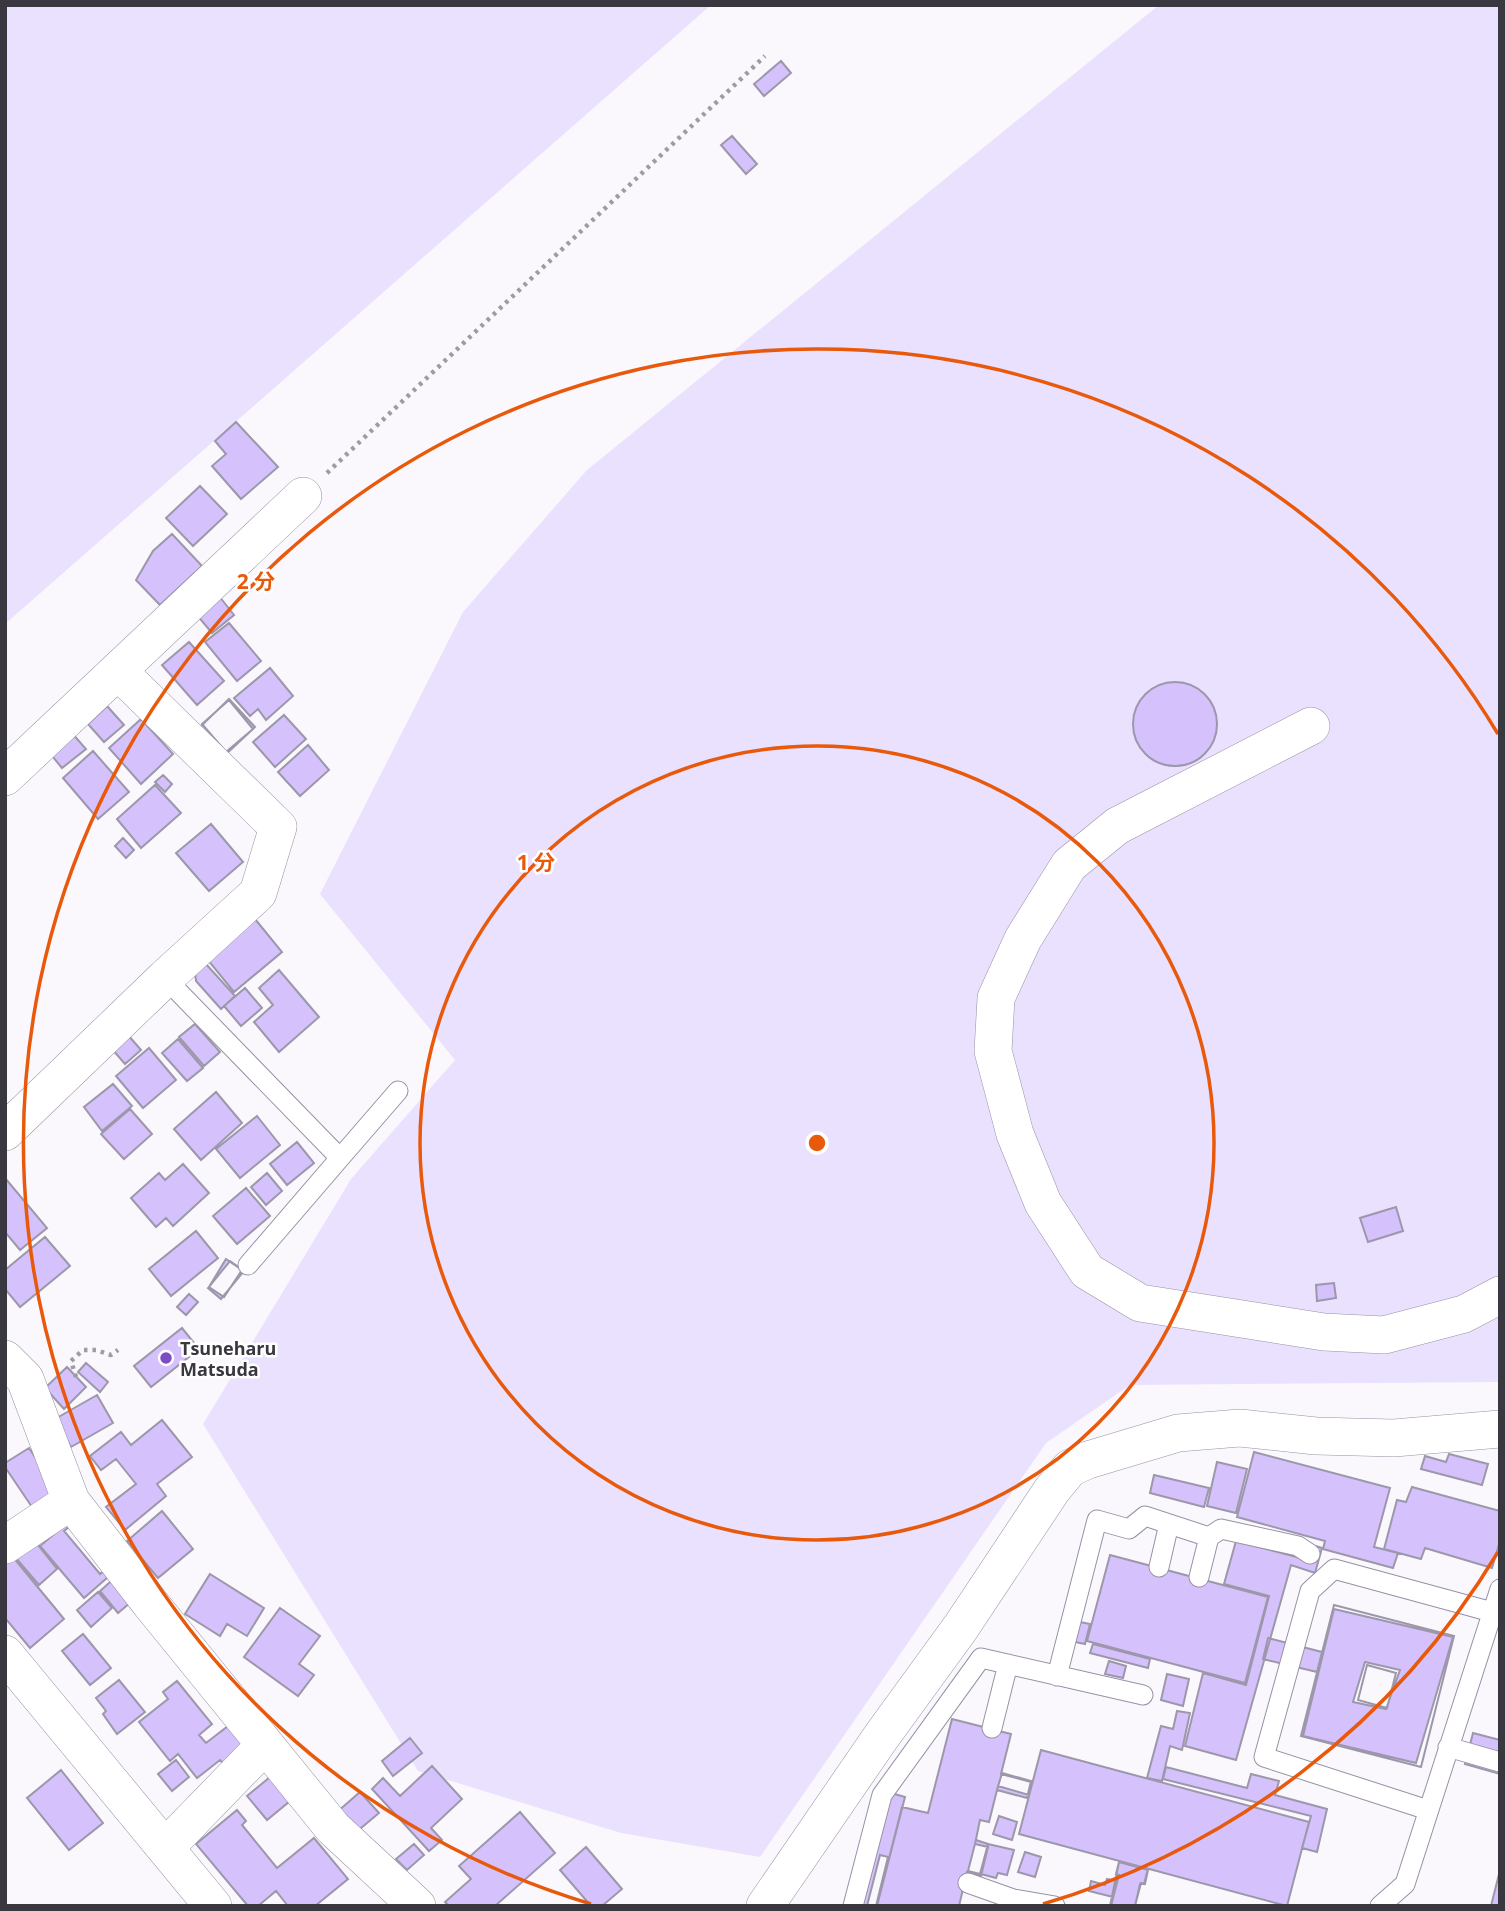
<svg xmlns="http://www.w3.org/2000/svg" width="1505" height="1911" viewBox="0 0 1505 1911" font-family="'Open Sans','Noto Sans JP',sans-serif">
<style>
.green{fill:#eae1fe}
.building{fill:#d5c2fd;stroke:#9c97aa;stroke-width:2;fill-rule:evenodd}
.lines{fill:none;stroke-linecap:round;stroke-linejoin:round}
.lane-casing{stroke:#9791a4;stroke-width:21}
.street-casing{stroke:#9791a4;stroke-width:38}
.path{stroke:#9e9ca2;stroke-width:4.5;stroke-dasharray:3.5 5;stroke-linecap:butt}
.lane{stroke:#fff;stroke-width:19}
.street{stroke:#fff;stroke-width:37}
.ring{fill:none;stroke:#e8590c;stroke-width:3.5}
.poi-dot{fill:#7d4cc4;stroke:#fff;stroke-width:2.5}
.labels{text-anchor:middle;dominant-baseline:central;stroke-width:5;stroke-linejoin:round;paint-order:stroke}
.poi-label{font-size:18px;font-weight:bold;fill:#39373f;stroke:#fff;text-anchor:start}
.centre{fill:#e8590c;stroke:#fff;stroke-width:3.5}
.ring-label{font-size:21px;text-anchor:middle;font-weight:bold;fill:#e8590c;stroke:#fff;stroke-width:5;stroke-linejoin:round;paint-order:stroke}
</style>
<rect width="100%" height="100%" fill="#faf8fd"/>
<!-- green -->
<path class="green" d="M5,5H711L5,624Z
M1159,5H1500V1382L1130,1385L1046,1443L760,1857L621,1833L418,1771L203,1424L351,1179L455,1060L320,894L463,612L587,470Z"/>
<!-- building -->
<path class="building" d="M781,61L791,73L764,96L754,84Z
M732,136L757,164L746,174L721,145Z
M236,422L278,467L241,499L212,466L226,454L215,441Z
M200,486L227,514L193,546L166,518Z
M172,534L202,566L160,605L136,580L153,551Z
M219,596L234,615L212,633L196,614Z
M229,623L261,661L237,681L205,642Z
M189,642L224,681L197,705L162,665Z
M270,668L293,696L266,720L258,709L250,716L234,698Z
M1133 724a42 42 0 1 1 84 0a42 42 0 1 1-84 0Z
M229,699L255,727L224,756L199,728Z
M229,700L253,729L226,752L202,724Z
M107,706L124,725L104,742L88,724Z
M284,715L306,739L275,767L253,742Z
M141,719L173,754L141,784L109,748Z
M71,732L86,749L62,768L48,751Z
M308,745L329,770L300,796L278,772Z
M93,751L129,792L98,819L63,778Z
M163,775L172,784L165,792L155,782Z
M155,785L181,813L141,848L117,819Z
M211,824L243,862L209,891L176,853Z
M123,838L134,850L126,858L115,846Z
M255,919L282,952L234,992L207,959Z
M205,963L235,996L221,1009L196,981L195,972Z
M279,970L319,1017L279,1052L254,1022L273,1005L259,988Z
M245,988L262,1008L241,1026L224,1006Z
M195,1024L220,1052L204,1066L179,1037Z
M128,1035L141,1050L125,1064L112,1049Z
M178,1039L203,1068L187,1081L162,1053Z
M149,1048L176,1080L143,1108L116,1076Z
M113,1084L132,1106L102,1131L84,1107Z
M216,1092L242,1123L201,1160L174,1129Z
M130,1109L152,1134L124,1159L101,1134Z
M257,1116L280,1145L240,1178L216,1149Z
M297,1142L314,1163L287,1185L270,1164Z
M183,1164L209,1193L173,1226L166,1218L156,1227L131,1198L159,1173L165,1180Z
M267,1173L282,1191L266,1205L251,1187Z
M5,1178L47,1228L20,1250L5,1232Z
M246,1188L270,1216L237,1244L213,1216Z
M1396,1207L1403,1231L1368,1242L1360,1218Z
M196,1231L218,1258L171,1296L149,1269Z
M45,1237L70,1266L20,1307L5,1289V1270Z
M226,1259L242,1270L224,1297L209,1287Z
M230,1261L244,1271L221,1299L208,1288Z
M1334,1283L1336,1298L1317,1301L1316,1285Z
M189,1294L198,1302L186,1315L177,1307Z
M182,1328L199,1349L151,1387L134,1366Z
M86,1363L108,1382L100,1392L78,1372Z
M67,1367L86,1387L64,1409L45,1388Z
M97,1395L113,1423L71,1447L55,1419Z
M162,1420L192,1457L157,1484L166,1496L125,1530L106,1507L136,1484L116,1459L101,1470L90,1456L121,1432L131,1445Z
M29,1448L61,1497L36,1513L5,1467V1463Z
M1254,1452L1390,1488L1374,1547L1398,1553L1393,1568L1323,1549L1325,1541L1237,1517Z
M1449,1454L1488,1464L1482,1485L1421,1469L1425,1456L1446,1462Z
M1217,1462L1247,1469L1236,1513L1207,1506Z
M1154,1475L1209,1488L1204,1507L1150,1493Z
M1412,1487L1500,1511V1541L1492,1568L1425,1548L1421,1559L1384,1549L1397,1500L1406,1502Z
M162,1511L193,1549L158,1578L127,1541Z
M72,1519L115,1571L84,1598L40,1546Z
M75,1522L111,1565L100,1574L64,1531Z
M34,1540L57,1569L39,1585L15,1557Z
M1236,1541L1308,1560L1312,1545L1322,1548L1315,1573L1291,1565L1236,1760L1185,1746L1203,1673L1246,1685L1269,1596L1224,1584Z
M1110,1555L1268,1597L1245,1683L1087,1641Z
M13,1557L64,1619L30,1648L5,1618V1564Z
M210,1574L264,1608L247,1636L227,1624L220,1636L185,1614Z
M118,1575L137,1597L118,1613L100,1591Z
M98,1592L112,1608L91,1627L77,1610Z
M1334,1605L1454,1636L1421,1767L1301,1736ZM1367,1665L1396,1673L1387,1708L1358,1700Z
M1334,1605L1454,1636L1421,1767L1301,1736Z
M280,1608L320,1636L299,1664L314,1675L298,1696L244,1657Z
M1334,1609L1453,1637L1416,1763L1303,1736ZM1365,1662L1400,1670L1386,1709L1353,1702Z
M1080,1622L1090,1624L1085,1644L1075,1642Z
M83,1634L111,1668L90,1685L62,1651Z
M1268,1638L1322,1652L1317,1672L1263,1659Z
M1093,1644L1150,1659L1148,1668L1090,1653Z
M1109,1661L1126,1666L1123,1678L1105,1674Z
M1367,1665L1396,1673L1387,1708L1358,1700Z
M1167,1674L1189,1679L1183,1706L1161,1700Z
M119,1680L145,1712L117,1734L103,1714L106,1711L96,1698Z
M177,1681L212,1724L199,1735L206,1743L232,1723L249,1745L225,1765L220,1760L197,1778L178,1754L170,1761L139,1722L168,1699L163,1692Z
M1177,1711L1190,1713L1182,1750L1170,1746L1162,1781L1147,1778L1161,1726L1173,1729Z
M952,1719L1011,1734L1001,1774L1031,1782L1029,1795L998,1786L989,1822L980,1820L975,1844L988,1847L981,1876L967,1872L959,1906H877L902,1807L928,1813Z
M1473,1733L1500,1740V1774L1465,1764Z
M410,1738L422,1753L393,1776L382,1761Z
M1041,1750L1309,1822L1287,1906L1019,1834Z
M176,1760L189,1777L172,1791L158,1774Z
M432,1766L462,1799L431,1828L442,1840L429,1851L372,1789L383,1778L400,1796Z
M1166,1767L1247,1788L1251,1774L1279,1781L1275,1795L1327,1809L1317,1852L1302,1848L1311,1816L1163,1779Z
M61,1770L103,1823L69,1850L27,1798Z
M1002,1773L1031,1781L1027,1798L997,1790Z
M270,1777L290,1801L267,1820L247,1796Z
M360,1792L379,1813L355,1833L337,1812Z
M891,1793L905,1797L877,1906H862Z
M237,1810L246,1821L242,1825L277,1868L314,1838L348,1879L315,1906H288L276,1891L258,1906H248L196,1844Z
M520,1812L555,1853L495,1906H449L445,1902L471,1879L459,1866Z
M999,1816L1017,1822L1012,1840L993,1834Z
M976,1840L988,1844L980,1874L968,1871Z
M414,1844L424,1855L407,1870L396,1859Z
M988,1844L1014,1850L1007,1875L998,1873L996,1878L981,1874Z
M586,1847L622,1889L602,1906H591L560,1870Z
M1025,1852L1041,1857L1035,1877L1018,1872Z
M880,1855L888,1857L876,1906H867Z
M1119,1862L1148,1870L1145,1884H1140L1135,1906H1110Z
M1119,1862L1148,1869L1144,1884L1141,1883L1135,1906H1111L1119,1875L1116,1874Z
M1119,1862L1148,1869L1144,1884L1141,1883L1135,1906H1111L1119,1875L1116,1874Z
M1500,1870V1906H1491Z
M1107,1879L1117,1881L1113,1897L1089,1891L1091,1881L1105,1885Z"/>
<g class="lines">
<!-- lane casing -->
<g class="lane-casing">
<path id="lane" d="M165,978L340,1158L248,1265
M340,1158L398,1091
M1159,1567L1169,1524
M1199,1577L1209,1537
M1057,1676L1097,1520L1129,1529L1145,1516L1209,1537L1221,1529L1298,1546L1310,1554
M992,1728L1008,1664
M1448,1747L1500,1762
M1428,1810L1264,1757L1310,1591L1334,1569L1492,1612
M968,1883L1013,1899L1055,1906
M853,1906L882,1795L981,1658L1143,1695
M1380,1906L1405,1884L1500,1589"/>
</g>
<!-- street casing -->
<g class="street-casing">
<path id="street" d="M1311,726L1117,826L1069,865L1023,939L996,998L993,1051L1015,1134L1043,1203L1087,1271L1140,1303L1324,1332L1384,1335L1464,1314L1500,1295
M5,777L303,496
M5,1132L165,978L258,893L278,827L118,671
M5,1359L25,1379L71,1501L150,1603L333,1828L417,1906
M5,1545L71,1501
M5,1654L213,1906
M165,1848L265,1745
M765,1906L881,1737L961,1627L1052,1490L1070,1468L1088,1460L1178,1433L1240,1428L1316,1436L1394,1438L1500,1429"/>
</g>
<!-- path -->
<path class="path" d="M327,473L765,56
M76,1377L71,1361L83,1350H96L111,1355L118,1350"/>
<!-- lane -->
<use href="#lane" class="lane"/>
<!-- street -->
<use href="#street" class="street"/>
</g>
<!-- distance rings -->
<g class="ring">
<circle cx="817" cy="1143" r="397"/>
<path d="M1498 1552A794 794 0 0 1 1043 1904M591 1904A794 794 0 1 1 1498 734"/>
</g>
<!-- markers -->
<circle class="poi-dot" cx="166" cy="1358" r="7"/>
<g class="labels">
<!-- poi labels -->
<g class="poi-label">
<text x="180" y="1348">Tsuneharu<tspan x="180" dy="21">Matsuda</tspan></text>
</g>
</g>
<circle cx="817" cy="1143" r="10" class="centre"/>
<g class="ring-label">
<text x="256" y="589">2 分</text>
<text x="536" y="870">1 分</text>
</g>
<!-- border -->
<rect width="1505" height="1911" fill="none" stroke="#39373f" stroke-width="14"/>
</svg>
